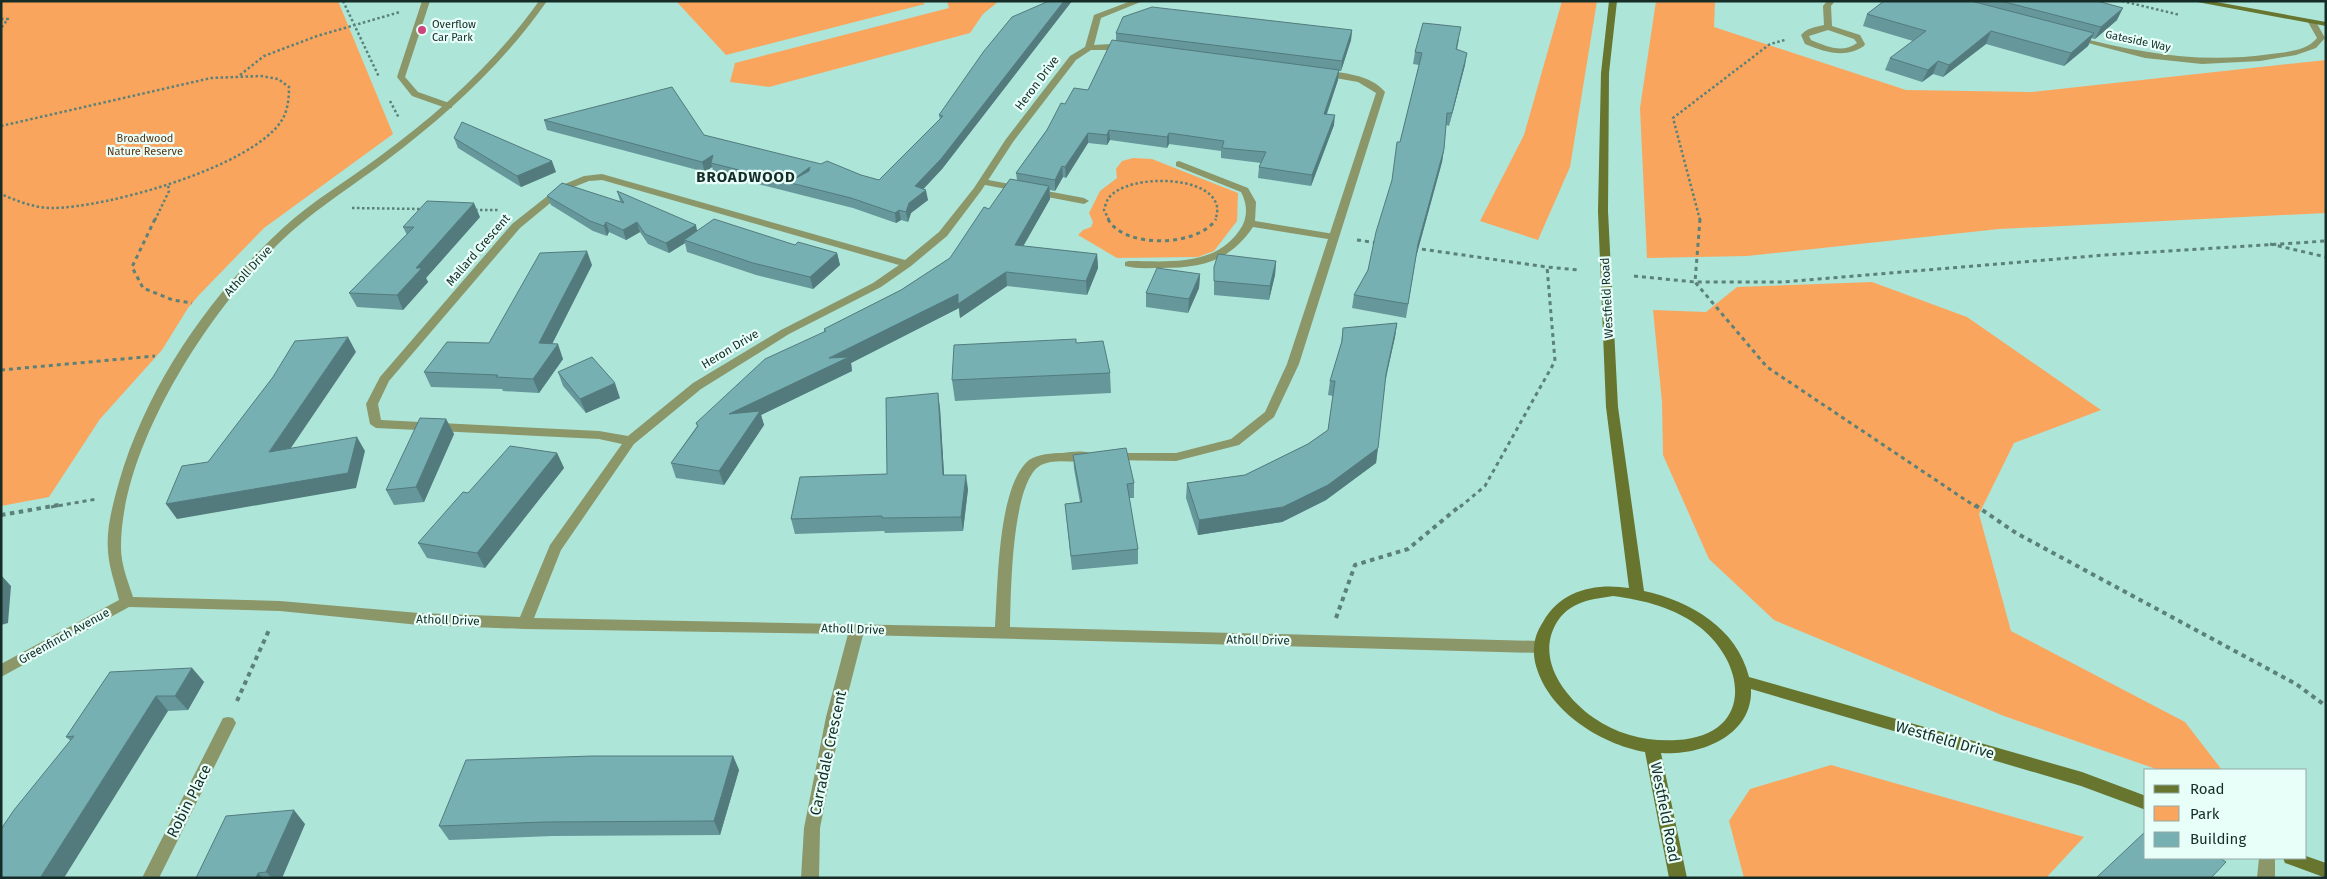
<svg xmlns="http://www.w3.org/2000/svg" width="2327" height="879" viewBox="0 0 2327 879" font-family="'Fira Sans',sans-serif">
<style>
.green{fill:#faa55d}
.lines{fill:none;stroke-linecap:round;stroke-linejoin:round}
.path-far2{stroke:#5b8178;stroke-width:2.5;stroke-dasharray:2.5 2.5;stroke-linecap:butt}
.path-far1{stroke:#5b8178;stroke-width:3;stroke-dasharray:4 4;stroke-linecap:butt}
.path{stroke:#5b8178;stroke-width:4;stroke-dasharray:4.5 4.5;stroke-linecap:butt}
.lane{fill:#8b9669;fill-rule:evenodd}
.street{fill:#8b9669;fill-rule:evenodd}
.secondary{fill:#67752f;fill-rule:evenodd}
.wall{fill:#66979a}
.shaded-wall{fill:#537b7d}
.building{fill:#77b0b3;stroke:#537b7d;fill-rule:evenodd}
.poi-dot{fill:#ce447b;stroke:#e8fef9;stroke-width:2}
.labels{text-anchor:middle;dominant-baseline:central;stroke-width:4.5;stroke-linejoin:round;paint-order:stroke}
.far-poi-label{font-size:11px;fill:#152c27;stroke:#e8fef9;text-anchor:start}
.far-street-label{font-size:11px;fill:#152c27;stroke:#e8fef9}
.far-park-label{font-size:11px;fill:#593515;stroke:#e8fef9}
.street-label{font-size:12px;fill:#152c27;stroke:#e8fef9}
.far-district-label{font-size:15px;font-weight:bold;letter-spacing:1px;fill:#152c27;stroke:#e8fef9}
.near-street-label{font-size:15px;fill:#152c27;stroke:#e8fef9}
</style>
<rect width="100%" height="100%" fill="#ade5d9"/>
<!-- green -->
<path class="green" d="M1,1H338L393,134L264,228L199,295L188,308L162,350L100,419L49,497L1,506Z
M676,1H922L925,4L726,55Z
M947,1H999L983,14L970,33L769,87L730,82L735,63L949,8Z
M1562,1H1597L1570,167L1538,240L1480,221L1524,135Z
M1656,1H1715L1714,27L1906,90L2031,92L2326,60V213L1999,229L1747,256L1647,258L1640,108Z
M1133,158L1152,159L1238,193L1237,221L1214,251L1198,257L1117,258L1078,235L1083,230L1091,227L1093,222L1089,213L1100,191L1117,178L1116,169L1122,161Z
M1872,282L1967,317L2101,410L2014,443L1979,514L2011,631L2185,722L2222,770H2159L2004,716L1774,620L1709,559L1663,455L1662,402L1653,310L1706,312L1737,287Z
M1831,765L2084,837L2046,878H1744L1729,821L1750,789Z"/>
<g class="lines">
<!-- path-far2 -->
<path class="path-far2" d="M343,1L379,77
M2122,1L2180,15
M1,19H8L1,28
M240,75L264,56L317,36L400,12
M390,101L399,118
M1,126L211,78L261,76L278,79L289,87C289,98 288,110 282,120C253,167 106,208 52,208C34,208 17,201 1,194
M352,208L423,209
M475,210H498
M155,220L169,191L168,184
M1109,220L1104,210C1105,207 1106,202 1108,199C1127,170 1234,175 1215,220
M1700,220L1673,118L1770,44L1785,40"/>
<!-- path-far1 -->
<path class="path-far1" d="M155,219L132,267L143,288L173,300L192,303
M1108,219C1123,249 1199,247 1216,219
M1700,219L1695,282L1767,367L1976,507
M1357,240L1378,243
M2270,244L2326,257
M1414,248L1547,267
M1634,276L1695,282H1783L2105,255L2326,241
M1,370L155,356
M51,507L97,499
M1460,507L1485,486L1555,361L1547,267L1578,270"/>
<!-- path -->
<path class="path" d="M1975,505L2016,533L2296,684L2326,706
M1,515L59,505
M1336,618L1355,565L1408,549L1461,505
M237,701L269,630"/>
<!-- lane -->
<path class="lane" d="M422,1H430L405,77L418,92L452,104V108H446L412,96L397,77Z
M1179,161L1248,188L1256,202L1255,221L1334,234L1339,237L1334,240L1253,227C1229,262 1201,268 1161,268C1149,268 1136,269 1125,266V262L1129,261C1167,261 1214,267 1239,231C1248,219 1248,205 1241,192L1176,166V162Z
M983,179L1084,198L1089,201L1084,204L980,184V180Z"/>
<!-- street -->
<path class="street" d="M539,1H547C503,64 448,114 387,160C355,184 322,205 292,231C216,299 120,443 121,548C121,565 128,581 133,597L280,601L419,613L520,617L550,545L622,444L599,439L376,428L370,424L366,404L380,377L512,224L560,186L584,176L602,174L905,260L939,232L974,188L1006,139L1070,56L1085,47L1094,15L1131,1H1143L1101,18L1094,45L1111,44L1128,46V50H1091L1076,60L1013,142L981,191L947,236L911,266L881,287L789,334L701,389L634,444L561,550L534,618L995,627C998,588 997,486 1029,460C1038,454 1052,453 1063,453C1071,452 1090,449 1095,457L1093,460C1077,465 1057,457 1041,465C1011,481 1011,595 1010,627L1540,641L1545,643L1547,647L1545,651L1540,653L863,635L842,717L820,828L819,878H801L804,828L826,717L848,634L525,629L419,625L280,611L129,607L1,677V664L119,600C115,583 109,568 108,551C106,528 113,504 119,482C147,386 209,296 283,228C312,201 347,181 379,157C440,112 495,63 539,1ZM602,180L899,265L873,283L781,330L693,383L628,436L599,431L381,420L378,404L389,381L520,228L566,190L589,181Z
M1827,1H1835L1831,6L1832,26L1860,35L1865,44L1864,46C1845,59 1825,52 1805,44L1801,35C1807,28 1815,27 1824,25L1823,6ZM1828,30L1854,39L1857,43C1842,54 1826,46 1811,40L1809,36Z
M2309,20H2315L2325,38L2316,48L2296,55L2260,61L2202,64L2145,58L2069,38L2073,36C2141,53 2200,64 2271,54C2286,52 2307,51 2317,38L2308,22Z
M1321,70C1343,73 1370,74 1385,92L1299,364L1274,417L1239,445L1235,446L1176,461L1108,460L1106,457L1112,453H1176L1231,439L1265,412L1287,364L1376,93L1358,82L1318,75L1317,73Z
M228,717L233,718L236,723L159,878H142L223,718Z
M2259,858H2275V878H2257Z"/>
<!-- secondary -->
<path class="secondary" d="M1609,1H1617L1609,73L1608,211L1618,407L1644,591C1690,601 1737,628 1749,677L2082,772L2146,796V810L2081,786L1751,689C1753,736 1700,756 1661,753L1687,878H1669L1645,752C1600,744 1546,710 1535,662C1532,647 1535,634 1543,622C1561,590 1595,583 1629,588L1606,407L1598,211L1601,73ZM1613,596C1644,600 1676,608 1701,628C1749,668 1751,736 1677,740C1648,742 1618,735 1594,718C1564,697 1535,658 1557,622C1562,614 1568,609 1576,605C1588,599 1601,598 1613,596Z
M2192,1H2211L2326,22V26Z
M2306,856L2326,863V878L2285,863L2283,858H2306Z"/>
</g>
<!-- wall -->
<path class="wall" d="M1049,1H1072L942,169L923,189L928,200L911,213L908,222L901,220L896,223L853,208L714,173L712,167L705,172L547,130L544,120L704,135L879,180L940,120L939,115Z
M1884,1H2097L2117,20L2095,39L2091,38L2088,46L2064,66L1986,44L1943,77L1933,74L1922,82L1885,70L1890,58L1913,41L1863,26L1867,14Z
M1352,30L1351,40L1341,71H1339L1338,80L1327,114L1334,125L1311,186L1258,178L1259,167L1261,163L1221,158V151L1169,144L1167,148L1110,140L1107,145L1088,143L1066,178L1063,177L1055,191L1050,190V199L1023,246L1097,254L1098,268L1087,295L1007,286L960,318L959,308L851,363L852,371L761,415L764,425L724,485L676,478L671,463L697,426L696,423L824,332V329L901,290L950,258L989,209L1017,180L1016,173L1065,104L1088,90L1116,41V33Z
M1459,39L1457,50L1465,65L1449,126L1446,125L1444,149L1442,162L1416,257L1406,318L1352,308L1354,295L1368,270L1392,181L1400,142L1419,65L1413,64L1415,52Z
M454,138L556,172L521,187L458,148Z
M617,191L697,231L795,245L837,253L840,265L813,289L756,275L687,252L685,243L669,253L648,244L640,232L626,240L609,232L607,236L593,231L551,205L547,196L620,201Z
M480,217L426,278L428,282L403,310L357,307L349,293L407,235L403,227Z
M1276,261L1275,275L1269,300L1214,295V267Z
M592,265L552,344L563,359L539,393L503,391L502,389L431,387L424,372L489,343Z
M1200,274L1199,288L1188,313L1146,307V293Z
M1397,323L1395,337L1385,383L1376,463L1326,500L1282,522L1198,535L1186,498L1187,483L1245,475L1308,444L1328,430L1333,396L1328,395L1330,381L1341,344L1343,328Z
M1076,343L1110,373L1111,393L955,401L952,380Z
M558,372L620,398L586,413L563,386Z
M940,408L944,475L968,489L963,531L885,533L884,531L795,534L791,519L887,474Z
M446,419L454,434L424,502L394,505L386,490Z
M557,453L564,468L485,568L427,558L418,543L468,493Z
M1073,455L1134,483V498H1129L1138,549V564L1072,570L1065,504L1080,502L1074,469Z
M192,668L204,682L188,710L168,711L71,741L66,737Z
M733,756L739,770L720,835L553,836L449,840L439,826Z
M305,824L282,878H196Z"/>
<!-- shaded-wall -->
<path class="shaded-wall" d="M1064,1H1072L942,169L916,197L915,186Z
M2123,8L2117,20L2095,39L2101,27Z
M1352,30L1351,40L1341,71L1342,61Z
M1991,31L1986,44L1943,77L1949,65Z
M2094,33L2088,46L2064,66L2071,53Z
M1467,53L1465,65L1449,126L1452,113Z
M1938,61L1933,74L1922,82L1928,70Z
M1339,70L1338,80L1323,124L1324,114Z
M1335,115L1334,125L1311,186L1312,175Z
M1109,130L1110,140L1107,145V135Z
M1088,133V143L1066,178L1065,167Z
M1169,133V144L1167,148V137Z
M1444,149L1442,162L1416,257L1406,318L1418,244Z
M713,155L711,163L712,167L705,172L702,162Z
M552,161L556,172L521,187L517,176Z
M1062,166L1063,177L1055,191V180Z
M810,167L812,177L791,181Z
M1049,186L1050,199L1016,259L1015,245Z
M926,190L928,200L911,213L908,222L906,212L909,203Z
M474,203L480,217L426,278L428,282L403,310L397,295L416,268Z
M899,210L901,220L896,223L895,213Z
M606,222L609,232L607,236L604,226Z
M637,222L640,232L626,240L623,230Z
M696,225L698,235L684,240L685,243L669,253L666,243Z
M587,251L592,265L545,358L539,343Z
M837,253L840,265L813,289L810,277Z
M1097,254L1098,268L1087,295L1086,281Z
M1276,261L1275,275L1269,300L1270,286Z
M1006,272L1007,286L960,318L959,308L851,363L852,371L761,415L764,425L724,485L719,471L729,414L829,358L958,294Z
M1200,274L1199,288L1188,313L1189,299Z
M1397,323L1395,337L1383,389L1386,374Z
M348,337L356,352L278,467L269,452Z
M558,344L563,359L539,393L533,379Z
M615,383L620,398L586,413L580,399Z
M938,393L940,408L945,490L943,475Z
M446,419L454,434L424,502L416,487Z
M357,437L365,451L356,488L177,519L166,504Z
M1378,448L1376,463L1326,500L1282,522L1198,535L1199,520Z
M557,453L564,468L485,568L477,553Z
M966,475L968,489L963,531L961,517Z
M1,575L11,586L8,623L1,625Z
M192,668L204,682L188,710L175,696Z
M156,696L168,711L64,878H40Z
M733,756L739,770L720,835L714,821Z
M294,810L305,824L282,878H272L266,872Z
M258,873L263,878H256Z"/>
<!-- building -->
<path class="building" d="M1049,1H1064L941,159L915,186L926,190L909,203L906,212L899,210L895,213L851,198L711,163L713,155L702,162L544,120L672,87L704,135L821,164L827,161L861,175L879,180L943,116L939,115L984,51L1012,17ZM810,167L809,171L791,181Z
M1884,1H1971L2094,33L2071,53L1991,31L1949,65L1938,61L1928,70L1890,58L1926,31L1867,14Z
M2001,1H2097L2123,8L2101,27Z
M1152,7L1352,30L1342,61L1116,33L1123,17Z
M1423,23L1461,27L1456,49L1467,53L1452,113H1447L1444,149L1418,244L1408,304L1354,295L1368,270L1376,232L1392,180L1397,142H1400L1422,53L1415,52Z
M1112,40L1339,70L1324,114L1335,115L1312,175L1259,167L1266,152L1222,148L1224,141L1169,133L1167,137L1109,130L1107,135L1088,133L1065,167L1062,166L1055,180L1016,173L1047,130L1061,103L1065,104L1074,88L1088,90Z
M462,122L552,161L517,176L454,138Z
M1010,179L1049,186L1015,245L1097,254L1086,281L1006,272L958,304V294L829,358L849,357L729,414L760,411L719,471L671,463L698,426L696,423L765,359L826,331L824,329L901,290L950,258L984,207L989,209Z
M562,183L624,203L617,191L696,225L666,243L645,234L637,222L623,230L606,222L604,226L590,221L547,196Z
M427,201L474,203L416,268H422L397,295L349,293L414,227H403Z
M714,219L795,245L798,242L837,253L810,277L753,263L684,240Z
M587,251L539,343L558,344L533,379L496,377L498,375L424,372L447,342L489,343L540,253Z
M1218,254L1276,261L1270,286L1214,281V267Z
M1157,268L1200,274L1189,299L1146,293Z
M1397,323L1386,374L1378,448L1328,485L1283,507L1199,520L1187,483L1245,475L1308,444L1328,430L1335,381H1330L1342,341L1343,328Z
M348,337L269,452L357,437L348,473L166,504L182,466L208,462L273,377L295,341Z
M1076,339V343L1103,341L1110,373L952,380L954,345Z
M592,357L615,383L580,399L558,372Z
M938,393L943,475H966L961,517L882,518V516L791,519L800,477L887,474L886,398Z
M420,418L446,419L416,487L386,490Z
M510,446L557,453L477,553L418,543L463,492L468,493Z
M1126,448L1134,483L1127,484L1138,549L1071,556L1065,504L1082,502L1073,455Z
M192,668L175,696H156L40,878H1V829L14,810L74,736L66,737L110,672Z
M593,756H733L714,821L545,822L439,826L466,760Z
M294,810L266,872L258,873L256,878H196L226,816Z
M2146,831V858H2220L2226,862L2211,878H2096Z"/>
<!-- markers -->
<circle class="poi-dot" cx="422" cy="30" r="5"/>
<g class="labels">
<!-- far-poi labels -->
<g class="far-poi-label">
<text x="432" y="24">Overflow<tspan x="432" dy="13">Car Park</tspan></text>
</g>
<!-- far-street labels -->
<g class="far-street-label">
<text transform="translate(2138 41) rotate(12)">Gateside Way</text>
</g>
<!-- far-park labels -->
<g class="far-park-label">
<text x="145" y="138">Broadwood<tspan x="145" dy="13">Nature Reserve</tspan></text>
</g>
<!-- street labels -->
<g class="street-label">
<text transform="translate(1037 83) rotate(-53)">Heron Drive</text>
<text transform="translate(478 250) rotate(-49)">Mallard Crescent</text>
<text transform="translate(248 271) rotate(-47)">Atholl Drive</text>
<text transform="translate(1607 298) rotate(-93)">Westfield Road</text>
<text transform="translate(730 349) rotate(-31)">Heron Drive</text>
<text transform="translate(448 620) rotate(2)">Atholl Drive</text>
<text transform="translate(853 629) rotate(2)">Atholl Drive</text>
<text transform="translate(64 636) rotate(-29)">Greenfinch Avenue</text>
<text transform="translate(1258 640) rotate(1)">Atholl Drive</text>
</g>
<!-- far-district labels -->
<g class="far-district-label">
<text x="746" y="177">BROADWOOD</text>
</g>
<!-- near-street labels -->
<g class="near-street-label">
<text transform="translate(1945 740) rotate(16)">Westfield Drive</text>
<text transform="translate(828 753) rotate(-78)">Carradale Crescent</text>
<text transform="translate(189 801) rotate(-63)">Robin Place</text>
<text transform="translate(1665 812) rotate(79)">Westfield Road</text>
</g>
</g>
<!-- border -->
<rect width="2327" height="879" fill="none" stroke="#152c27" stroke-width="5"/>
<!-- legend -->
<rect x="2144" y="769" width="162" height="90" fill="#e8fef9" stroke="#94aaa5"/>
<rect x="2154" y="785" width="25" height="8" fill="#67752f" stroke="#94aaa5"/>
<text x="2190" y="794" font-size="15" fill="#152c27">Road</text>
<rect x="2154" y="806" width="25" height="15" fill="#faa55d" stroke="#94aaa5"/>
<text x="2190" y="819" font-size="15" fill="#152c27">Park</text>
<rect x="2154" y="832" width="25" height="15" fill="#77b0b3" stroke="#94aaa5"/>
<text x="2190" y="844" font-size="15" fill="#152c27">Building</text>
</svg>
